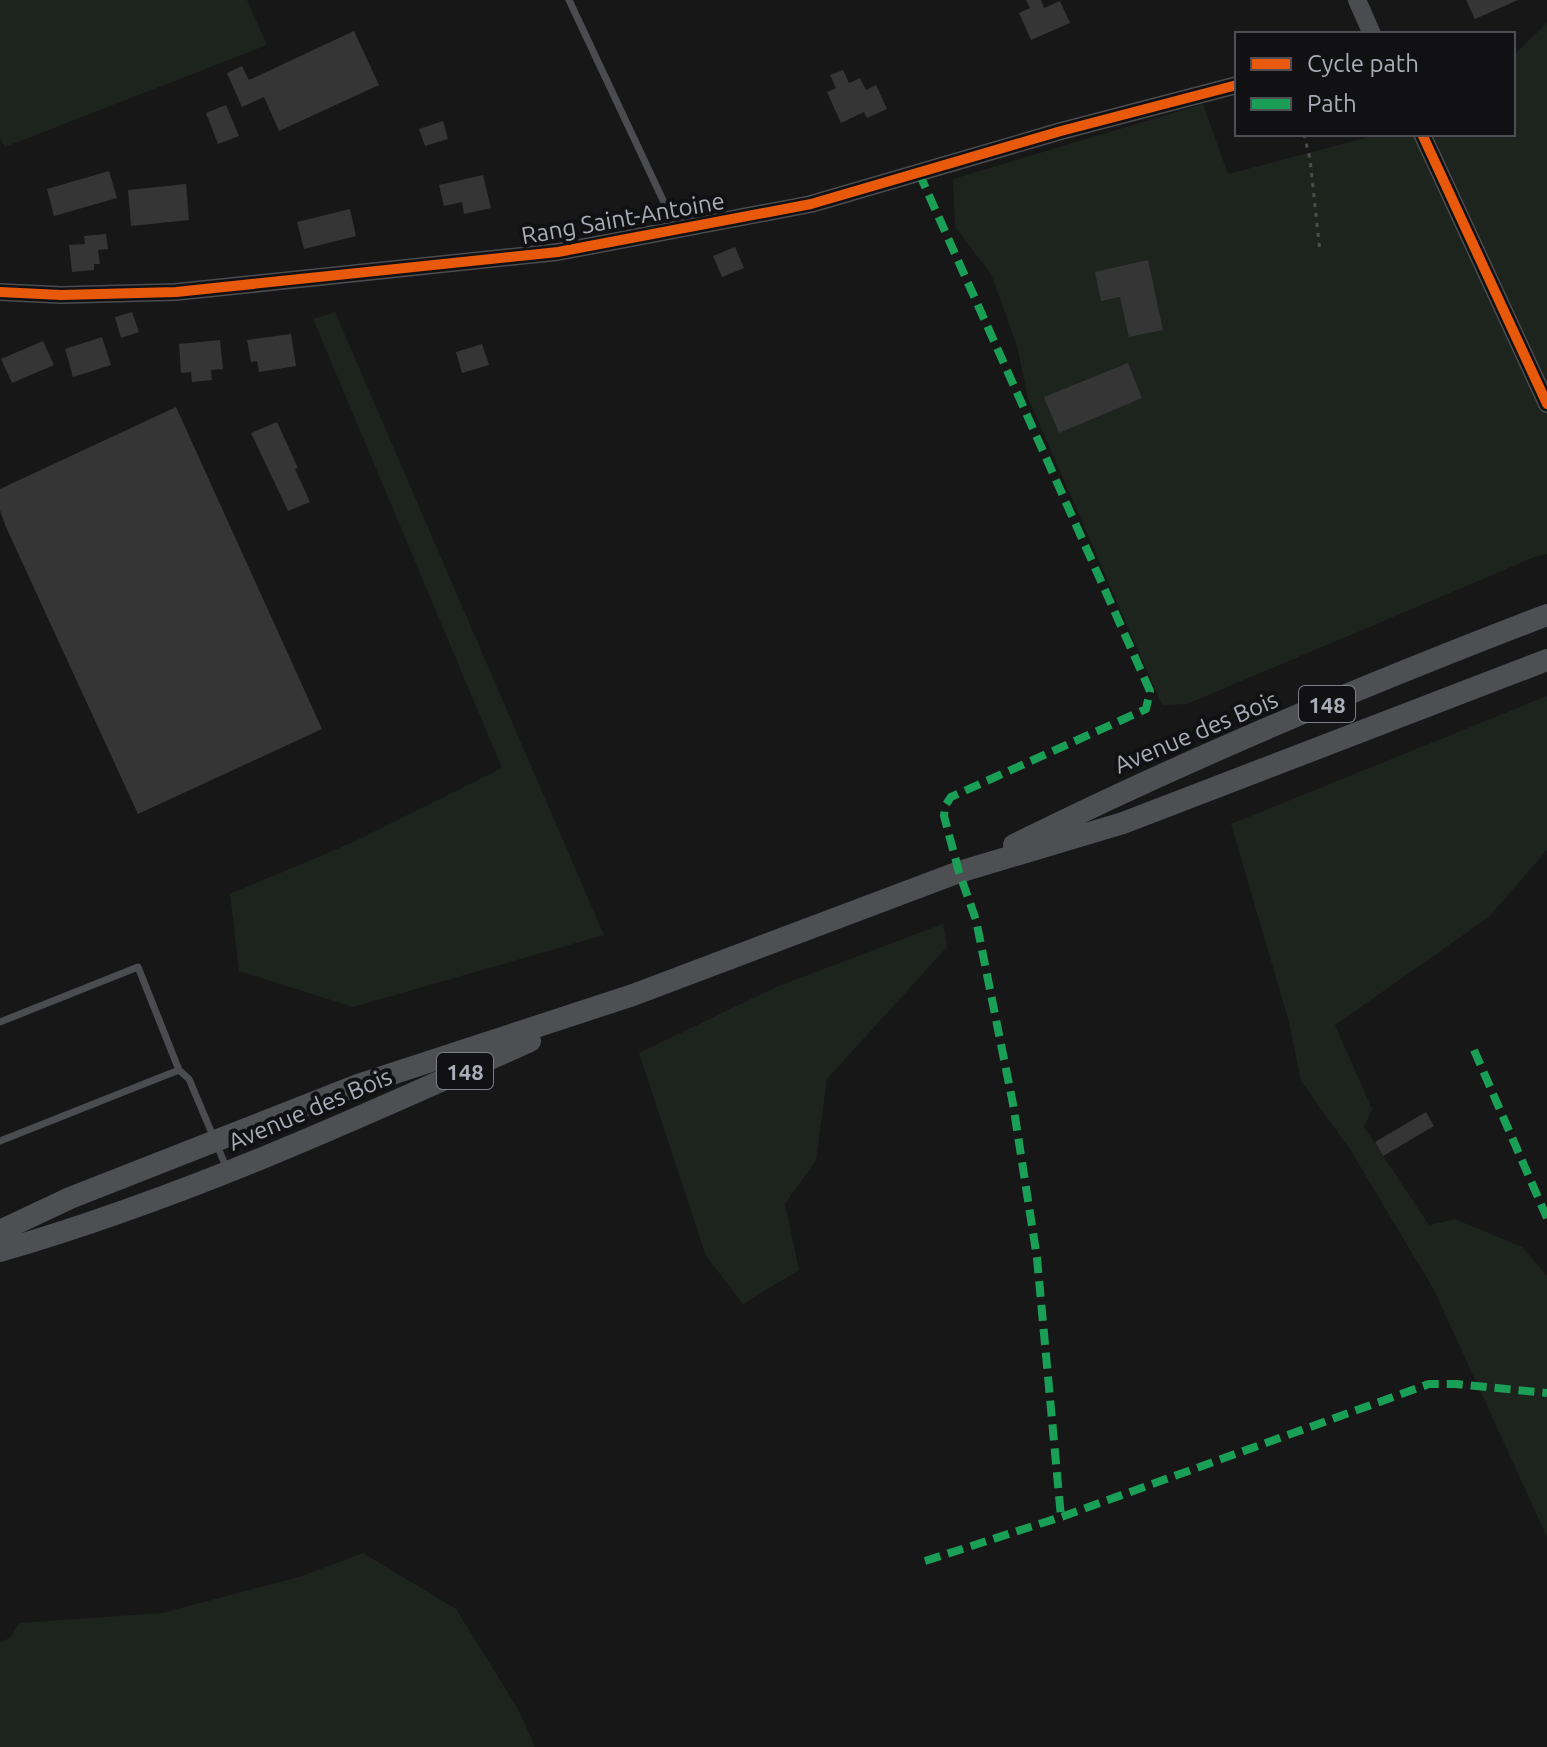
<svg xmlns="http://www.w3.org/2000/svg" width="1547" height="1747" viewBox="0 0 1547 1747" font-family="Ubuntu,sans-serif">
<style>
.green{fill:#1d241e}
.building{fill:#353536}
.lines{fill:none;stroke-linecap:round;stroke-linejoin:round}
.path{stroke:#4d4e52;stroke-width:3;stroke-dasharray:4 6;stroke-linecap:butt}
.service{stroke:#4b4c50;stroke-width:7}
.tertiary{stroke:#4b4c50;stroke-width:18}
.primary{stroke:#4d4f52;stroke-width:22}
.quiet{stroke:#1a9f57;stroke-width:8;stroke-dasharray:16 8;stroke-linecap:butt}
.cycleway-casing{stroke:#111113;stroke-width:15}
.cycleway{stroke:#e8590c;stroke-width:10}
.labels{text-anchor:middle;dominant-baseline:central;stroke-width:8;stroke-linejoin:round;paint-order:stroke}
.shield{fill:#111113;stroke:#7b7e86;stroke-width:2}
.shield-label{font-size:22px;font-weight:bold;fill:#a8adb8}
.street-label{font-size:24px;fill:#a8adb8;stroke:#111113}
</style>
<rect width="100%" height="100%" fill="#171717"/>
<!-- green -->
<path class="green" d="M0,0H247L267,45L5,147L0,138Z
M1547,23V554L1535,557L1187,704L1162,705L1028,398L1017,346L991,274L955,227L953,179L1203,104L1228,174L1380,134H1513V56Z
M335,312L604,935L353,1007L239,971L230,894L351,843L502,768L313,319Z
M1547,696V850L1489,917L1335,1025L1372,1109L1364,1127L1429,1225L1455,1219L1522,1247L1547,1276V1537L1434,1290L1351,1151L1301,1081L1289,1022L1231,824Z
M943,924L947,947L827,1079L816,1160L785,1204L799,1270L743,1304L706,1256L639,1053L776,987Z
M363,1553L456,1609L518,1709L535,1747H0V1643L11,1637L19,1623L162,1613L299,1577Z"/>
<!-- building -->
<path class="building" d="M1026,0H1041L1044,8L1060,1L1070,23L1031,40L1019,13L1030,8Z
M1466,0H1518L1475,19Z
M354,31L379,85L279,131L264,97L242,107L227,73L242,66L249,80Z
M843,70L849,83L860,78L866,90L876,85L887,109L867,118L864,112L841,123L827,92L836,88L830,75Z
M226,105L239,136L218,144L206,113Z
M443,121L448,139L425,146L419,129Z
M109,171L117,198L54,216L47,189Z
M483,175L491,208L464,214L462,202L444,206L439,185Z
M186,184L189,220L131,226L128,190Z
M350,209L356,236L304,249L297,222Z
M106,234L108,249L98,250L100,264H94V270L72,272L69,245L85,244L84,236Z
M735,247L744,268L722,277L713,256Z
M1148,260L1163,330L1129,337L1120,297L1101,301L1095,272Z
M132,312L139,332L121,338L115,317Z
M291,334L296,366L259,372L257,361L251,362L247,340Z
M102,337L111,365L73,377L65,349Z
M220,340L223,369L211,370L212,380L192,382L191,372L181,373L179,344Z
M43,341L54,365L12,383L1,359Z
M482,344L489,365L462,373L456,352Z
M1128,363L1142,398L1059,433L1044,397Z
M176,407L322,729L138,814L5,525L0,510V489Z
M277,422L298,468L295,469L310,502L288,511L251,433Z
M1426,1112L1434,1126L1383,1156L1375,1142Z"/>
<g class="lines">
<!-- path -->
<path class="path" d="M1304,134L1310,159L1320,252"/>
<!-- service -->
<path class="service" d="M569,0L677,230
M0,1022L138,967L179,1070L189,1079L227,1169
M0,1141L179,1070"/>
<!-- tertiary -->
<path class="tertiary" d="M1357,0L1372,34
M1422,134L1547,404
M0,292L61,295L176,292L558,252L811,204L1061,131L1237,85"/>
<!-- primary -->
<path class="primary" d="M1014,845C1187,759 1367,684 1547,615
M0,1231L70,1198L358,1085L633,995L959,872L1123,823L1547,660
M0,1251C183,1198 357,1119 530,1041"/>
<!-- quiet -->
<path class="quiet" d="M919,173L1150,691L1146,709L951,797L945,806L944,816L959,872L976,920L1013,1104L1037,1258L1061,1517
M1474,1050L1547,1218
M925,1561L1061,1517L1429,1384H1456L1547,1393"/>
<!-- cycleway casing -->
<g class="cycleway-casing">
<path id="cycleway" d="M1422,134L1547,404
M0,292L61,295L176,292L558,252L811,204L1061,131L1237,85"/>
</g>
<!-- cycleway -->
<use href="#cycleway" class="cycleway"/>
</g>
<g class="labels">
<!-- shield labels -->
<g class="shield">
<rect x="1299" y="686" width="56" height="36" rx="6"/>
<rect x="437" y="1053" width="56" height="36" rx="6"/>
</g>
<g class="shield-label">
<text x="1327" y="704">148</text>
<text x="465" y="1071">148</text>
</g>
<!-- street labels -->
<g class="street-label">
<text transform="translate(623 218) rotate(-10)">Rang Saint-Antoine</text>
<text transform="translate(1196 732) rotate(-23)">Avenue des Bois</text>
<text transform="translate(310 1109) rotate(-23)">Avenue des Bois</text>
</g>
</g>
<!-- legend -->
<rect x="1235" y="32" width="280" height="104" fill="#111113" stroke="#4d4f55" stroke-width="2"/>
<rect x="1251" y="58" width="40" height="12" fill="#e8590c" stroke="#4d4f55" stroke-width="2"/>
<text x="1307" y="72" font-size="24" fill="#a8adb8">Cycle path</text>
<rect x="1251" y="98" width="40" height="12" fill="#1a9f57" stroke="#4d4f55" stroke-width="2"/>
<text x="1307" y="112" font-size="24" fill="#a8adb8">Path</text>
</svg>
